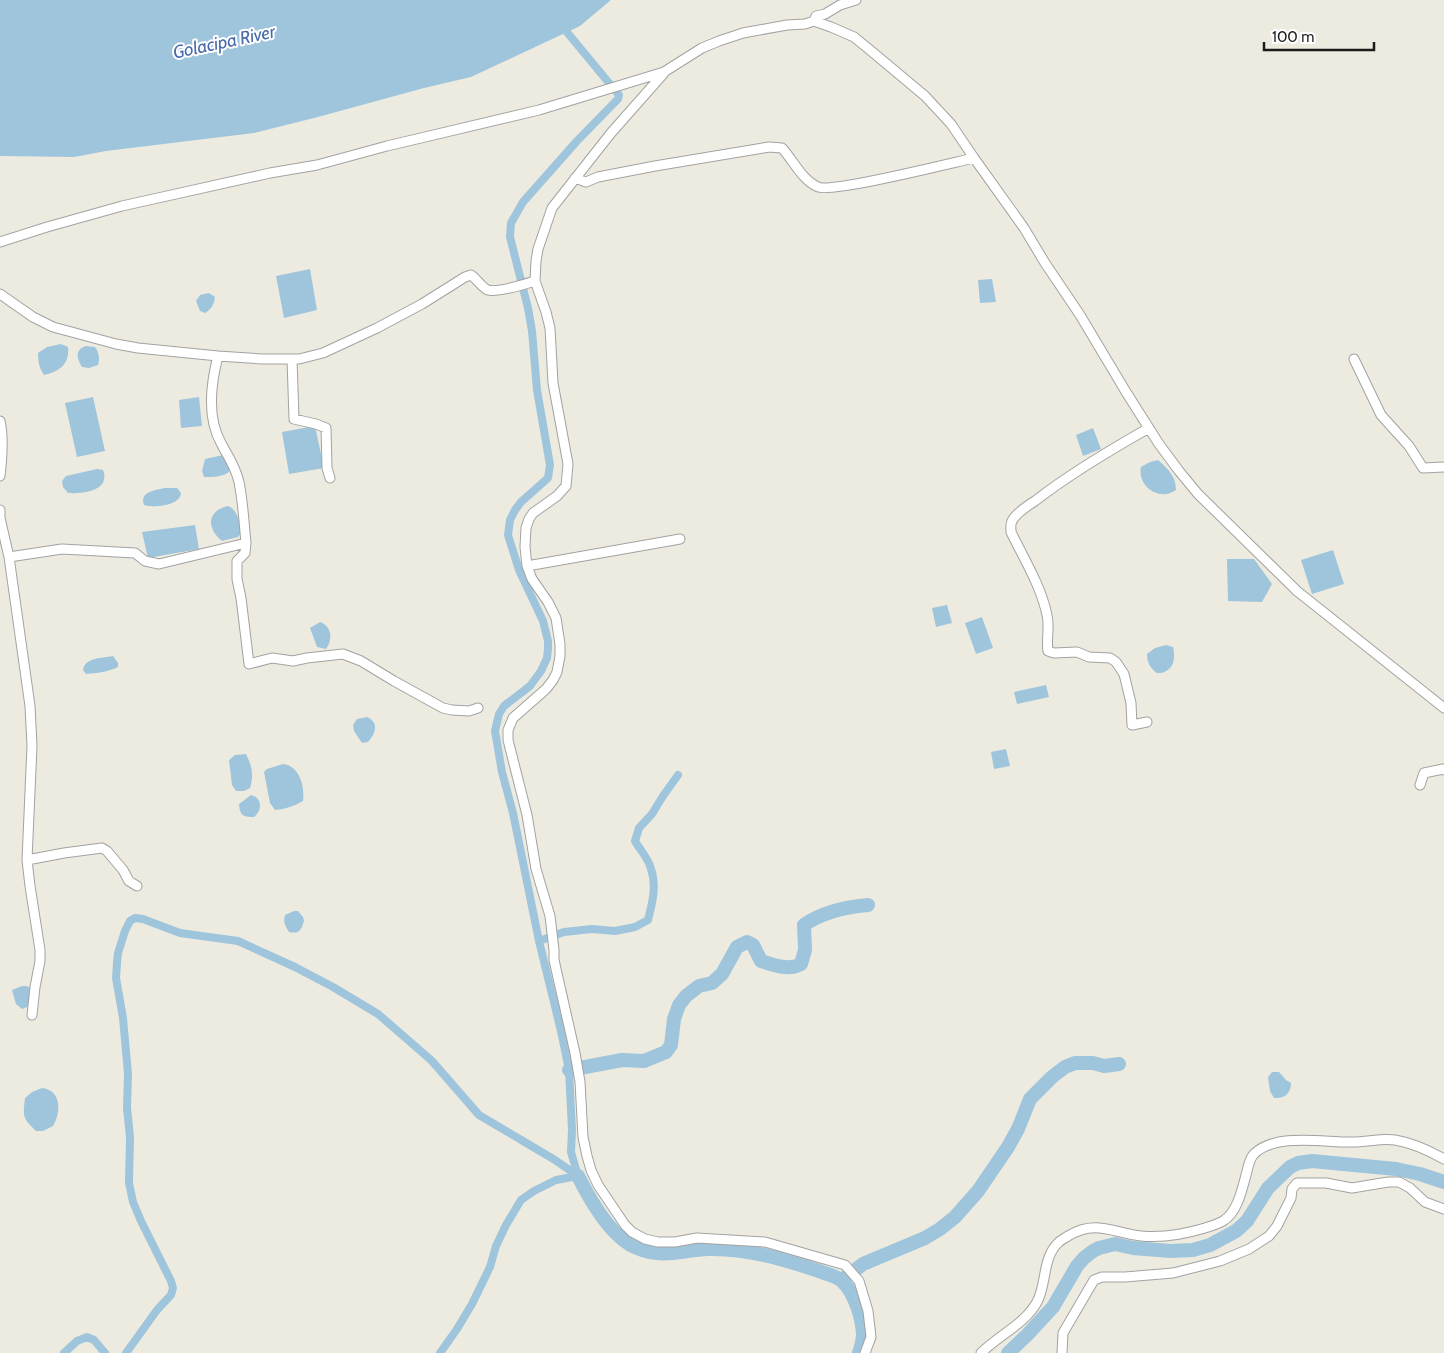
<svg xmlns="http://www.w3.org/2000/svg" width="1444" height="1353" viewBox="0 0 1444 1353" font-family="Cabin,sans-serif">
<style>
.water{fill:#9fc5dc}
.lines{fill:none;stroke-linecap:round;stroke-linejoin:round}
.canal{stroke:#9fc5dc;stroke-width:8}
.river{stroke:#9fc5dc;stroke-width:14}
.minor-casing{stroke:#a2a2a2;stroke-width:11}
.minor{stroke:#fff;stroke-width:9}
.labels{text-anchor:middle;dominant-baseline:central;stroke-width:4;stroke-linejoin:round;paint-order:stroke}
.water-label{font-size:18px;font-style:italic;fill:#476aab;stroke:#fff}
</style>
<rect width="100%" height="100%" fill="#edebe0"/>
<!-- water -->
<path class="water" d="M0,0H611L580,26L471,77L424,88L318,117L254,133L106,151L74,157L0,156Z
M310,269L317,310L284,318L276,276Z
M992,279L996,302L980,303L978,280Z
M209,293L215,297C214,304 212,309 205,313L200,311L196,301L200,295Z
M61,344L68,347C70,364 59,372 44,375C39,368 38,361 38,353L47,347Z
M86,346L95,347C99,352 100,359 98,365L89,368L82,367C77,359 74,350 86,346Z
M93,397L105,451L77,457L65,403Z
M199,397L202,426L181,428L179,400Z
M315,426L324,468L289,474L282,432Z
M1093,428L1101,449L1083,456L1076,435Z
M223,455C228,460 230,465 229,472C221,477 214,477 204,477L202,471L205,459Z
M1158,460C1168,469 1176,476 1176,490C1159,502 1137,486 1141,467L1150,462Z
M97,469L103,470C111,491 82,494 68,493L63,487L62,481L66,476Z
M165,488H177L181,493C180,506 154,508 144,505C139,492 155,490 165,488Z
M228,506C239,511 239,522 241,533L238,537L222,541C207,529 206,511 228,506Z
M195,525L199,549L148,558L142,532Z
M1333,550L1344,584L1312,594L1301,560Z
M1227,559H1254L1272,584L1262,602L1228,601Z
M947,605L952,623L936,627L932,608Z
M982,617L993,648L976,654L965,623Z
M320,622C332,626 333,640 326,649L317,647L310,628Z
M1166,645L1173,647C1175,655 1175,667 1166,671C1164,673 1160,673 1157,673C1151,669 1147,663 1147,654L1155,648Z
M113,656L118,663V667C108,672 97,673 86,674L83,670C85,657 103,658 113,656Z
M1046,685L1049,697L1017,704L1014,692Z
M367,717C380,723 375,734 368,742L362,743L354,731L353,725L357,719Z
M1006,749L1010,766L994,769L991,752Z
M246,754C252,766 254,775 250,788L244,791H236L232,785L229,760L235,755Z
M283,764C300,766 305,787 303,801C294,806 286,809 275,810L270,803L264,772L267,769Z
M251,795C263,798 262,811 254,817C243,817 240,816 239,804Z
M294,911H298L303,917L304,921C301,931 299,934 289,932C285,926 283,922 285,915Z
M22,986H27L32,989V1005L22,1009L16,1004L12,990Z
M1272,1072H1279L1286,1080L1291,1083C1291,1093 1285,1099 1274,1098L1270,1091L1268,1077Z
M42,1088C62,1090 61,1113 53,1126L43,1131H36C22,1118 23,1116 25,1098L32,1092Z"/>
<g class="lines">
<!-- canal -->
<path class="canal" d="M539,941L564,932L592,929L615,931L635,927L648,920C652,904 657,886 651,869C649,859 640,850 635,841L639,828L652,814L663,796L678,775
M64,1353L77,1341L87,1337L94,1340L105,1353
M126,1353L157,1310L171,1295L173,1288L171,1281L141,1221L133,1202L129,1183L130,1137L127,1108L128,1074L123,1018L116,978L117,963L118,953L125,931L130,921L135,918L143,919L180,933L238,941L295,967L333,987L378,1014L408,1040L432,1061L479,1115L555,1160L578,1176
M440,1353L457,1329L472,1304L490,1267L496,1246L506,1225L521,1200L534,1191L556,1180L578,1176L571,1152L572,1130L569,1070L561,1031L539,941L513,813L502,772L495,731L499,714L504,706L530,686L541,671L547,658L548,649V641L543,621L519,570L508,535L510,520L515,510L521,502L548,478L550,465L537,390L532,331L528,308L510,237L511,223L523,202L577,141L618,99L619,95L561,25"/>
<!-- river -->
<path class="river" d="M569,1070L622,1060L644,1061L666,1052L671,1045L674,1019L679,1005L686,996L699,986L712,983L722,974L737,947L747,942L753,945L761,961C773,965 789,971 801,964L805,950L804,925C822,912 846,907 868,905
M578,1176C590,1200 611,1238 637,1248C661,1259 683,1250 708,1249C747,1248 783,1259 819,1271C826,1274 838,1276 843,1282C855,1294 862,1318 863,1334C863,1340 861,1347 859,1353
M842,1280L863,1264L925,1238L940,1229L955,1217L978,1191L1008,1147L1018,1129L1030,1099L1052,1077L1065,1067L1075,1063H1093L1104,1066L1119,1064
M1008,1353L1027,1335L1053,1307L1077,1266L1084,1258L1093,1251L1099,1248L1115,1244L1133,1248L1170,1251L1193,1250L1210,1245L1236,1231L1247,1221L1268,1188L1290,1167L1298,1163L1312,1161L1396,1169L1420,1174L1444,1182"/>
<!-- minor casing -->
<g class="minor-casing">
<path id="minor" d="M814,21L816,16L825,14L840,5L856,0
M664,73L611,133L552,208L538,249L536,261L535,281L546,312L550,328L553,383L568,464L566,486L557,496L533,513L529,519L526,528L525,547L527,566L532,579L548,602L556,618L560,644V656L557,672L553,680L546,689L513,718L508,730V740L527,815L536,869L550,916L554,950V960L575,1053L580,1082L583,1137L587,1156L591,1170L598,1185L625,1225L632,1232L645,1239L658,1242H675L697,1238L765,1242L845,1265L859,1281L868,1311L871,1337L865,1353
M575,178L586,182L598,177L655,166L769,147L782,148C793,160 802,180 818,187C832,193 951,163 974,158
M0,242L47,227L122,206L270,173L317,165L387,146L539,110L664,72L702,48L719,41L743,33L787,25L805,24L814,21L831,27L854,37L870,50L925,96L951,124L974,158L1024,228L1045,263L1080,315L1126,392L1159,444L1179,471L1198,494L1297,591L1444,708
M0,294L33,317L53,327L116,344L138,348L218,356L262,359H299L323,353L377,328L422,304L465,277L471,275C477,279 483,289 488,290C498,293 525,284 535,281
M218,356C211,383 207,418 221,443C228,457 235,465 239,482C243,502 244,523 246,543L245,553L237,561V579L241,598L249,664L272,658L293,661L307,658L343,654L361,661L394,681L443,708L452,710L469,711L478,708
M292,359L294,419L316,424L326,428L327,468L330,478
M1354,359L1381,415L1409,446L1423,468L1444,467
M0,421C4,438 2,459 0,476
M0,510V518L9,557L30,706L32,746L27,860L30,886L40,950V961L35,987L32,1015
M9,557L62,549L135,553L145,561L159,564L246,543
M527,566L680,539
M1147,722L1132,725L1131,703L1124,674L1116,662L1110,658L1089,657L1077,652L1054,653L1048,651C1046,639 1050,627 1047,615C1041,586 1024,559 1011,532C1011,528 1010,525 1012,521C1016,513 1027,506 1035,501C1071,473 1110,450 1149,428
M1420,785L1424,773L1443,769L1444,770
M27,860L64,853L102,848L107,851L123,870L129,881L137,886
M981,1353C999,1335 1025,1324 1037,1302C1047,1284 1042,1257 1059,1242C1061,1240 1065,1238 1068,1236C1096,1219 1113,1233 1141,1236C1162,1238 1185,1234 1205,1228C1211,1226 1218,1224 1223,1221C1237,1213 1242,1190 1246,1175C1248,1168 1249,1159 1254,1154C1276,1132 1326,1143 1353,1142C1367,1142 1382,1138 1395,1140C1413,1143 1428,1150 1444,1159
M1062,1353L1063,1333L1094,1280L1102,1277H1125L1173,1273L1220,1261L1249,1249L1269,1236L1277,1226L1291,1198L1292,1189L1297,1183H1326L1352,1188L1388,1182H1399L1410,1188L1425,1202L1444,1209"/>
</g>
<!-- minor -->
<use href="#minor" class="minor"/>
</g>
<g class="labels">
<!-- water labels -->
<g class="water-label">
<text transform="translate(224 42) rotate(-12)">Golacipa River</text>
</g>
</g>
<!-- scale -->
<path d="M1264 42v8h110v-8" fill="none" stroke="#1b1b1b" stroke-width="2.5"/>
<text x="1272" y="42" font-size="15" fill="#1b1b1b" stroke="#ffffff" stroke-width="4" paint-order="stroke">100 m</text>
</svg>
